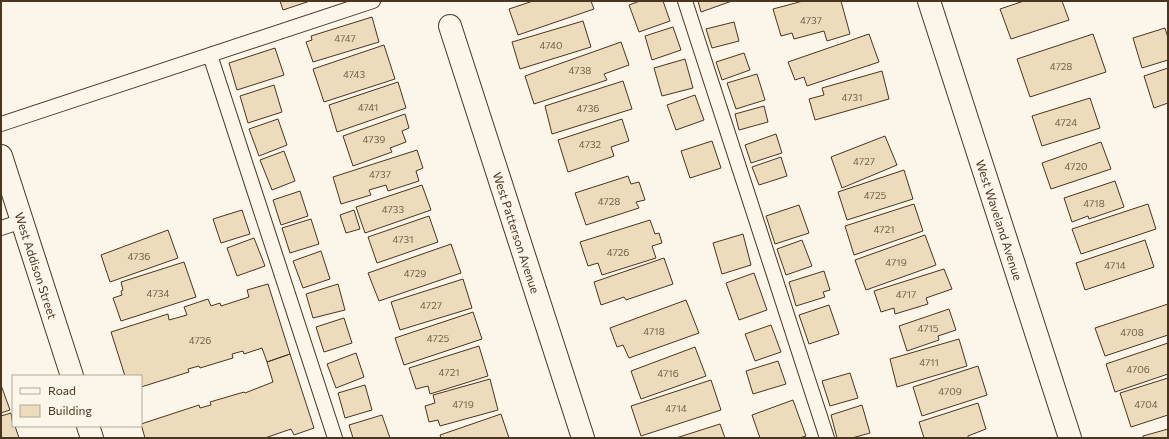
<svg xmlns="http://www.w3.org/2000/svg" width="1169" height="439" viewBox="0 0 1169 439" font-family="Commissioner,sans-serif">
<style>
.building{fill:#ecdcbc;stroke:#4a3520}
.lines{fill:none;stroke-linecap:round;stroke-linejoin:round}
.lane-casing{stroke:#4a3520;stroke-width:16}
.street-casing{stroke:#4a3520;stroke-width:24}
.secondary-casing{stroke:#4a3520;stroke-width:24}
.lane{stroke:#fbf6e9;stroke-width:14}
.street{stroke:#fbf6e9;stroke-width:22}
.secondary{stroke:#fbf6e9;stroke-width:22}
.labels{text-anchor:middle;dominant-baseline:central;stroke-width:3;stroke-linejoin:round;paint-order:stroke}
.number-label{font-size:10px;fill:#725f47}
.street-label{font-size:12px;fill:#4a3520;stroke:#fbf6e9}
</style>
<rect width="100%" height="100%" fill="#fbf6e9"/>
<!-- building -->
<path class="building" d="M280,1H310L283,10Z
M533,1H591L594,9L518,35L509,9Z
M640,1H663L670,21L639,32L629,5Z
M698,1H732L701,12Z
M803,1H841L850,34L827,41L824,31L794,39L792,33L781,36L773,9Z
M1024,1H1062L1069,20L1011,39L1000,9Z
M372,17L379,42L313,62L306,42L312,40L311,36Z
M583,21L591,47L520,69L512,42Z
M734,22L739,41L712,48L706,29Z
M673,27L681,50L652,60L645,36Z
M1165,28L1168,38V60L1142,68L1133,38Z
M869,34L879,62L807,86L804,77L795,80L788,62Z
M1093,34L1106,72L1030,97L1017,59Z
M621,42L629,65L604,74L607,80L534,104L525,76Z
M384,45L395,79L324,102L313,69Z
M275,48L284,75L237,90L229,63Z
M744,53L750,70L722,80L716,62Z
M685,59L693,88L662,96L654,68Z
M1168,68V103L1154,108L1144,76Z
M882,71L889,99L815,120L809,99L824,95L822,88Z
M757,74L765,100L736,109L727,83Z
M623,81L632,109L552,134L545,106Z
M398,82L406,108L337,132L329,105Z
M274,85L282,112L248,123L240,96Z
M695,95L704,120L676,130L667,105Z
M1090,98L1100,128L1042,146L1032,116Z
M764,106L768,122L739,130L735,114Z
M405,114L409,128L402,131L406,142L390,148L392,152L353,166L343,136Z
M278,119L287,145L259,156L249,129Z
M622,119L629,141L611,147L614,156L568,172L558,140Z
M776,134L782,153L751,163L745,145Z
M885,136L897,165L842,188L831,157Z
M712,141L721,168L690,178L681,151Z
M1101,142L1111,169L1051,189L1042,163Z
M417,150L423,168L416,171L419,181L388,191L386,185L369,190L371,195L341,204L333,177Z
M284,151L295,181L272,190L260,160Z
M781,157L787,176L759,185L752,167Z
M904,170L913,199L847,220L838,192Z
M628,176L631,184L639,182L645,200L636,202L639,208L586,225L575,193Z
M1115,181L1124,207L1089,219L1088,216L1072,222L1064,198Z
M422,185L431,210L365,233L356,207Z
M300,191L308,216L281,225L273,200Z
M914,204L923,231L854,255L845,226Z
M1148,204L1156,229L1081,254L1072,229Z
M799,205L809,233L775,244L766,216Z
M242,210L250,234L221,243L213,219Z
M354,210L360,229L346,233L340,215Z
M429,216L438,242L377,263L368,237Z
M311,219L319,244L290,253L282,228Z
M650,220L655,234L659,233L662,243L652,246L656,258L602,275L598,263L588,266L580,242Z
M168,230L178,258L110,282L101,255Z
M743,234L751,265L722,274L713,243Z
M925,235L936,265L866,290L855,260Z
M254,238L265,266L237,276L227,248Z
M802,240L812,266L786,275L777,249Z
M1145,240L1154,267L1085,290L1076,263Z
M451,244L461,273L379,301L368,273Z
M321,251L330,279L303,288L293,261Z
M664,258L673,284L626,300L624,297L601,305L594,282Z
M184,262L196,297L121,321L113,298L122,295L121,291L123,290L121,282Z
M944,269L952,289L926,298L928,304L895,314L894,308L881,312L874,291Z
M824,271L830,290L823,292L825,297L796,306L789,282Z
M754,273L767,310L739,320L726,283Z
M463,279L472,308L400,330L391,302Z
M268,284L290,354L267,362L262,348L244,354L243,351L232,354L233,358L200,368L199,366L188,369L189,372L141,387V376H125L111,332L168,314L169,320L187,315L184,307L208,299L211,306L220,303L221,306L249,297L247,290Z
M338,284L345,310L313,318L306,294Z
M686,300L699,333L629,358L623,345L617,347L610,328Z
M1168,304V335L1105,356L1095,328Z
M829,305L839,334L809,344L799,315Z
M949,309L956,330L938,336L939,340L907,351L899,326Z
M473,312L482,339L404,365L395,338Z
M344,318L352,343L324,352L316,327Z
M771,325L781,352L755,361L745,334Z
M959,339L967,366L897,387L890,359Z
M1168,343V374L1115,392L1106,364Z
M479,346L488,376L430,394L428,386L416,389L409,368Z
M695,347L706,376L641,399L631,371Z
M356,353L364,377L336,388L327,364Z
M290,354L314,428L294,435L291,429L265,438H145L141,424L199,405L200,408L211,405L210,402L244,392L245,393L273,382L267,362Z
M778,361L786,384L753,394L746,371Z
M978,366L987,395L922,416L913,387Z
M850,373L858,398L830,406L822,381Z
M1168,378V415L1131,427L1120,393Z
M490,379L498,410L440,426L438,420L429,422L425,406L435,403L433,395Z
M711,380L721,410L641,436L631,406Z
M1,385L10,410L1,413Z
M365,385L372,410L345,418L338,393Z
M793,400L806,436L799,438H760L752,415Z
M978,403L986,429L968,436V438H924L919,422Z
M862,405L870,433L852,438H837L831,415Z
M11,413L13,426H15L19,438H1V416Z
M501,414L509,438H441L440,435Z
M382,415L390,438H353L349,425Z
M720,424L725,438H676Z
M1168,429V438H1143V436Z"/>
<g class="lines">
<!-- lane casing -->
<g class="lane-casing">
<path id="lane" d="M685,1L827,438
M210,55L335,438
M1,124L373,1
M1,228L22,221"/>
</g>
<!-- street casing -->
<g class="street-casing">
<g id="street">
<path id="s1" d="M929,1L1070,438"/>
<path id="s2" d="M450,26L583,438"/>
</g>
</g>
<!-- secondary casing -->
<g class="secondary-casing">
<g id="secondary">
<path id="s3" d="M1,156L72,376"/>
<path d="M88,426L92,438"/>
</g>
</g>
<!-- lane -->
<use href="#lane" class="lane"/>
<!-- street -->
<use href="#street" class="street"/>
<!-- secondary -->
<use href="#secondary" class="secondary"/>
</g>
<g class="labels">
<!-- number labels -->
<g class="number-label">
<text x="811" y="20">4737</text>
<text x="345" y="38">4747</text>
<text x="551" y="45">4740</text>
<text x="1061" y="66">4728</text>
<text x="580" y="70">4738</text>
<text x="354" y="74">4743</text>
<text x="852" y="97">4731</text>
<text x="368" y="107">4741</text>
<text x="588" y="108">4736</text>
<text x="1066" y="122">4724</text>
<text x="374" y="139">4739</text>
<text x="590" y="144">4732</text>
<text x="864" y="161">4727</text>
<text x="1076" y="166">4720</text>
<text x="380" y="174">4737</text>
<text x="875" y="195">4725</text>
<text x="609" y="201">4728</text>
<text x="1094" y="203">4718</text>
<text x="393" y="209">4733</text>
<text x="884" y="229">4721</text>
<text x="403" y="239">4731</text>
<text x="618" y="252">4726</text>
<text x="139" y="256">4736</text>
<text x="896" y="262">4719</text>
<text x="1115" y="265">4714</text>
<text x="415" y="273">4729</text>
<text x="158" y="293">4734</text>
<text x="906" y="294">4717</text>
<text x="431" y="305">4727</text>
<text x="928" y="328">4715</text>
<text x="654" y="331">4718</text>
<text x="1132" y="332">4708</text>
<text x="438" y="338">4725</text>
<text x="200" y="340">4726</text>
<text x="929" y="362">4711</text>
<text x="1138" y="369">4706</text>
<text x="449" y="372">4721</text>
<text x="668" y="373">4716</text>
<text x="950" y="391">4709</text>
<text x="463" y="404">4719</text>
<text x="1146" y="404">4704</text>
<text x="676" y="408">4714</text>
</g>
<!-- street labels -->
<g class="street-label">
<text stroke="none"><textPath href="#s1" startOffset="230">West Waveland Avenue</textPath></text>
<text stroke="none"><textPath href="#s2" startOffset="217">West Patterson Avenue</textPath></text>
<text stroke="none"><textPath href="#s3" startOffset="115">West Addison Street</textPath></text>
</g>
</g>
<!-- border -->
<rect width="1169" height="439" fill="none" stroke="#4a3520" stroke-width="4"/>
<!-- legend -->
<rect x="12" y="375" width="130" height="52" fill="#fbf6e9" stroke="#b4a999"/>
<rect x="20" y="388" width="20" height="6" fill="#fbf6e9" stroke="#b4a999"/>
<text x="48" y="395" font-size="12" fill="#4a3520">Road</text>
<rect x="20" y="405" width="20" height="12" fill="#ecdcbc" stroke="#b4a999"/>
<text x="48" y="415" font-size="12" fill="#4a3520">Building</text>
</svg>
